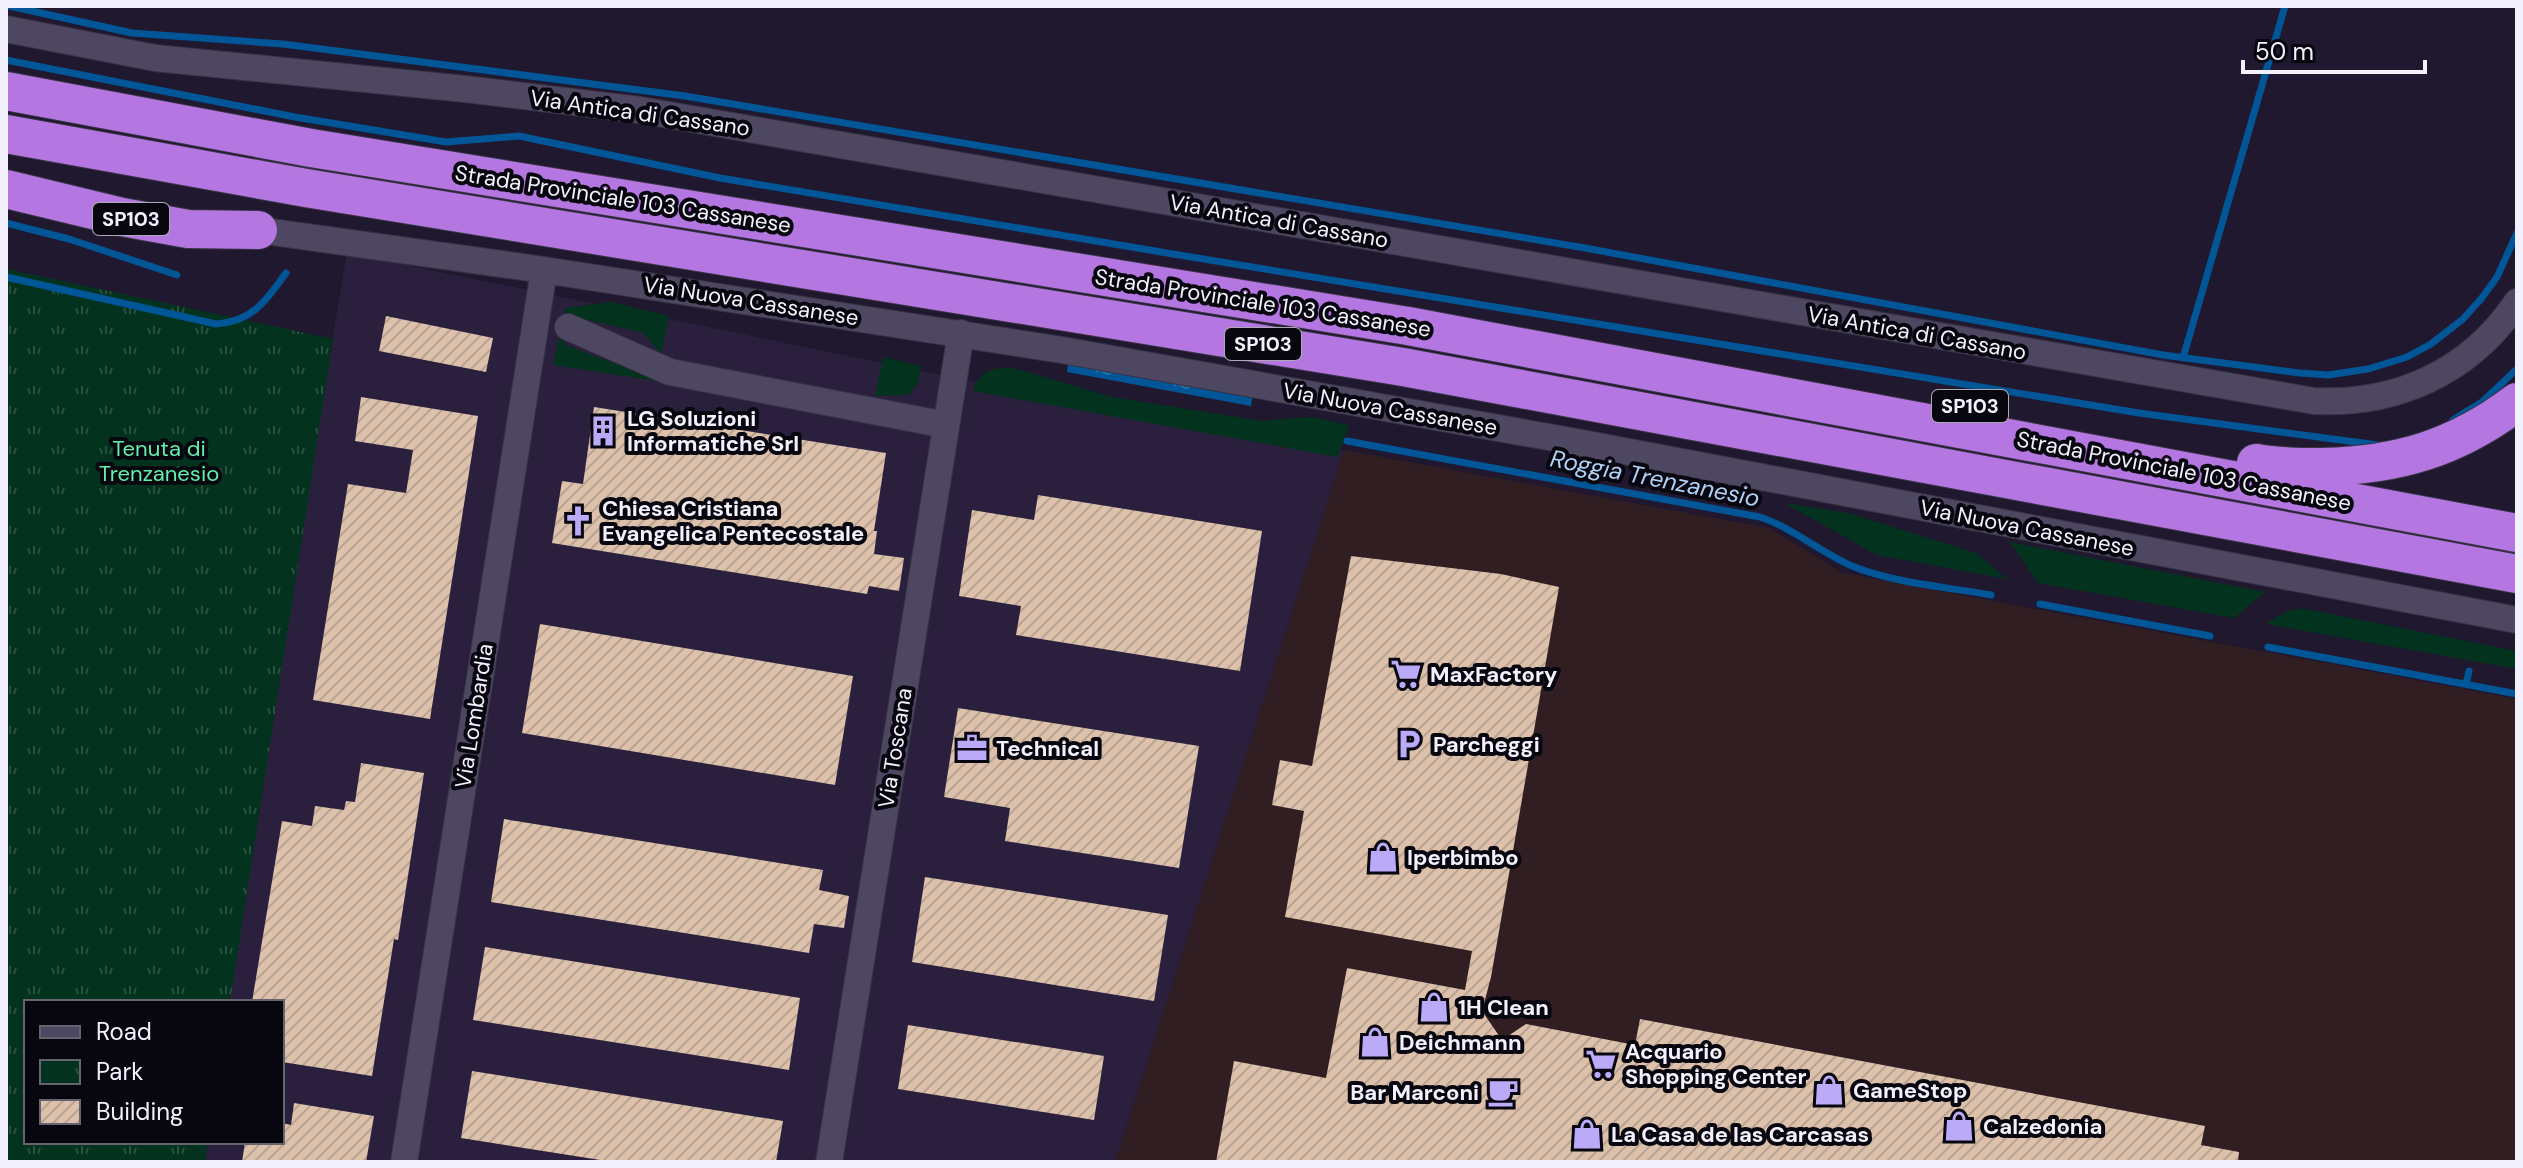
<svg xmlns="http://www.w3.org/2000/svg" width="2523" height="1168" viewBox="0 0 2523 1168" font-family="'DM Sans',sans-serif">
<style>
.commercial{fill:#311e23}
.built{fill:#2a203d}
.grass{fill:#03331e}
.park{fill:url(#park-tufts)}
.water{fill:url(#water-ripples)}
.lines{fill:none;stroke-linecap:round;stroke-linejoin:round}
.stream{stroke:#015698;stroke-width:7}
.building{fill:url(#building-hatch)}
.minor-casing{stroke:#393345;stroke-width:28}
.highway-casing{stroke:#393345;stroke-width:40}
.minor{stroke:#4e4761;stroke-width:26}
.highway{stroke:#b476e0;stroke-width:38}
.labels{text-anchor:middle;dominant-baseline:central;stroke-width:8;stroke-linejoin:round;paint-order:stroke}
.shield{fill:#08060f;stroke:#adaab6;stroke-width:2}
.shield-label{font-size:20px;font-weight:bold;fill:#f4f1fe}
.street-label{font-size:22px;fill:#f4f1fe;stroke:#08060f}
.poi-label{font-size:22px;font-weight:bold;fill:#f4f1fe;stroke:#08060f;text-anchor:start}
.park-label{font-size:22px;fill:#62f0ab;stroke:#08060f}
.water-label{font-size:24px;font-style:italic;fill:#afd1f6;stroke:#08060f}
</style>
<defs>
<pattern id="park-tufts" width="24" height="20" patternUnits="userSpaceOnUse" patternTransform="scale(2)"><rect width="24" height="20" fill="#03331e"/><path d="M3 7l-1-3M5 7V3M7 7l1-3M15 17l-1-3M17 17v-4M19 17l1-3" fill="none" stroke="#285140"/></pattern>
<pattern id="water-ripples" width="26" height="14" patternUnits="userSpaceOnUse" patternTransform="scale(2)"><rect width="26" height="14" fill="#015698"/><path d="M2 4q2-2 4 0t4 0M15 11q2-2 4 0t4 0" fill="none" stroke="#276fa7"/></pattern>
<pattern id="building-hatch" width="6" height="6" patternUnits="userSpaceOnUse" patternTransform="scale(2)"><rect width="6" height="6" fill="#ddc1ab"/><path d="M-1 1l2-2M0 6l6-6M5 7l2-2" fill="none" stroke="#b8a393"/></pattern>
</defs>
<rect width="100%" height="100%" fill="#20182f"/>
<!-- commercial -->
<path class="commercial" d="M1344,450L1769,528L1843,573L2517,699V1162H1115Z"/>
<!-- built -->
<path class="built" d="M347,253L971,381L1344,450L1115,1162H195L198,1142H282V1002H221Z"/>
<!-- grass -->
<path class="grass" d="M611,302L669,316L661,354L643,333L571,316L563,344L663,382L553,365L565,308Z
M883,357L921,366L918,383L909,395L875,396Z
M1010,367L1112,397L1262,421L1311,417L1349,425L1338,457L973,391C978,372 992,368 1010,367Z
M1784,503L1848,513L1976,553L2007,579L1877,555Z
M2010,542L2265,592L2234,618L2038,583Z
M2295,609H2306L2517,651V669L2266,624L2285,612Z"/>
<!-- park -->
<path class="park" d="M6,269L333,339L230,1002H26V1142H208L205,1162H6Z"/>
<!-- water -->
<path class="water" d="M1068,364L1252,398L1251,406L1067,372Z"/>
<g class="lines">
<!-- stream -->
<path class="stream" d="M9,6L132,33L283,44L685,96L1585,248L2163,355L2300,373L2328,375L2368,369L2407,357L2431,344L2463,319L2481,299L2497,277L2517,233
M6,60L295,117L446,142L519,136L720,178L1167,253L2139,413L2378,445
M6,223L69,239L177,275
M6,277L216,324C252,322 267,300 286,273
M2183,358L2285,6
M2453,420L2482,402L2517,369
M1347,441L1760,517C1793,528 1820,552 1852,566C1893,583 1947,587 1991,595
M2040,604L2210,636
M2268,647L2517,694
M2466,684L2469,671"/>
</g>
<!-- building -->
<path class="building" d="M386,316L493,338L486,372L379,351Z
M361,397L478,416L430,719L313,700L348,484L406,493L413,450L355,441Z
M594,407L886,453L874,531H877L874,554L904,558L899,591L869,586L867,594L552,543L562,481L583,484Z
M1038,495L1262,531L1240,671L1016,635L1021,606L959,596L972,510L1034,520Z
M1351,556L1501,574L1559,587L1491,977L1482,1011L1502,1040L1526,1024L1635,1045L1640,1019L2205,1126L2201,1145L2239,1152L2238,1162H1216L1234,1061L1326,1078L1347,968L1465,990L1472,951L1285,917L1304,811L1272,805L1280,760L1312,766Z
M540,624L853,676L835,785L522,733Z
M958,708L1199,746L1179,868L1005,841L1010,808L944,797Z
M361,763L424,773L398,940L394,939L372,1076L282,1062V1002H252L282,821L312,826L315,806L344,810L346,801L355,802Z
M504,819L823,870L819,890L849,896L844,928L814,924L809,953L491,902Z
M925,877L1168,915L1154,1001L912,962Z
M485,947L800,998L789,1070L473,1020Z
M908,1025L1104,1056L1094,1120L898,1089Z
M472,1071L783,1121L776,1162H613L461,1138Z
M294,1103L374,1116L366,1162H242L245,1142H282V1123L291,1125Z"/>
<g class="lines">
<!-- minor casing -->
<g class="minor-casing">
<path id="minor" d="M6,29L155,58L465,89L640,110L2314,401C2397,405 2470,372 2517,302
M258,230L544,270L1062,350L1582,443L2517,620
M568,327L670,372L946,425
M404,1162L544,270
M829,1162L961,333"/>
</g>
<!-- highway casing -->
<g class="highway-casing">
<path id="highway" d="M6,91L311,148L1408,326L2517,533
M6,134L306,188L1403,367L2517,574
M6,189L122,217L188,229L258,230
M2256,463C2277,467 2301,467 2323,467C2399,465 2456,448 2517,402"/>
</g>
<!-- minor -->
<use href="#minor" class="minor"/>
<!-- highway -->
<use href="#highway" class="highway"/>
</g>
<!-- icons -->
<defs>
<g id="building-bare" transform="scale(2.4)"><path d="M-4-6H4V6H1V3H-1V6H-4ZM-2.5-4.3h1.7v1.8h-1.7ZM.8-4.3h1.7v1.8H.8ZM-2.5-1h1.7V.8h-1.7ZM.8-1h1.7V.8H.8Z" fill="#baaaf7" stroke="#08060f" stroke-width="2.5" paint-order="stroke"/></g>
<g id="church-bare" transform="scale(2.4)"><path d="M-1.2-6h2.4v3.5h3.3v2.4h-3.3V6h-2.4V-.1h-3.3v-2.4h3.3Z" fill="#baaaf7" stroke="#08060f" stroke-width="2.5" paint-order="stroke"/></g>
<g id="supermarket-bare" transform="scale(2.4)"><path d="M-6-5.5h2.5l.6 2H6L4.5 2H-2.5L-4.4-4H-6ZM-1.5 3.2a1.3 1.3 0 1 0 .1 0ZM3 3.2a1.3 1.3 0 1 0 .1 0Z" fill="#baaaf7" stroke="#08060f" stroke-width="2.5" paint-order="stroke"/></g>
<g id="parking-bare" transform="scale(2.4)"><path d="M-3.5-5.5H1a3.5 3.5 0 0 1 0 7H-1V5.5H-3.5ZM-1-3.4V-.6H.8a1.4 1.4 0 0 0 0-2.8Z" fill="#baaaf7" stroke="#08060f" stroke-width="2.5" paint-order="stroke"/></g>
<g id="office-bare" transform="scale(2.4)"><path d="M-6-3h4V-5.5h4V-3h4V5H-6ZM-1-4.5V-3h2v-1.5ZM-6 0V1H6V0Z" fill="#baaaf7" stroke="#08060f" stroke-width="2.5" paint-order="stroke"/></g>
<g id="shop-bare" transform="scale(2.4)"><path d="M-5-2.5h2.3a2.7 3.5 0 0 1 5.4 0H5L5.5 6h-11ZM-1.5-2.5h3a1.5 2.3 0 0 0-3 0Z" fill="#baaaf7" stroke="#08060f" stroke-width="2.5" paint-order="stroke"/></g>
<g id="cafe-bare" transform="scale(2.4)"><path d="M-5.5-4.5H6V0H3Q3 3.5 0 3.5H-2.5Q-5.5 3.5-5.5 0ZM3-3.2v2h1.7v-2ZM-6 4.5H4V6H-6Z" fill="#baaaf7" stroke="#08060f" stroke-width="2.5" paint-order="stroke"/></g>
</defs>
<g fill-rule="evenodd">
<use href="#building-bare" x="603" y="431"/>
<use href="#church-bare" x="578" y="521"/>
<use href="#supermarket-bare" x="1406" y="674"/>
<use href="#parking-bare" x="1409" y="744"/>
<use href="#office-bare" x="972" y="748"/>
<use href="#shop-bare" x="1383" y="857"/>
<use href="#shop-bare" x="1434" y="1007"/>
<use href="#shop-bare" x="1375" y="1042"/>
<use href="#supermarket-bare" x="1601" y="1064"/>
<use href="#shop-bare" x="1829" y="1090"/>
<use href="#cafe-bare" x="1503" y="1092"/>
<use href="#shop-bare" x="1959" y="1126"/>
<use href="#shop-bare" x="1587" y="1134"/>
</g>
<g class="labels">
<!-- shield labels -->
<g class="shield">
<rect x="93" y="203" width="76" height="32" rx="6"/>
<rect x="1225" y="328" width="76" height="32" rx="6"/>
<rect x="1932" y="390" width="76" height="32" rx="6"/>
</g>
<g class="shield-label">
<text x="131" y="219">SP103</text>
<text x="1263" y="344">SP103</text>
<text x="1970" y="406">SP103</text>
</g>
<!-- street labels -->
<g class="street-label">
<text transform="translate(640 113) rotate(8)">Via Antica di Cassano</text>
<text transform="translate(623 199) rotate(9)">Strada Provinciale 103 Cassanese</text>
<text transform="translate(1279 221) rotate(10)">Via Antica di Cassano</text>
<text transform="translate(751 301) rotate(9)">Via Nuova Cassanese</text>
<text transform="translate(1263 303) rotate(9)">Strada Provinciale 103 Cassanese</text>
<text transform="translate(1917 333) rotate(10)">Via Antica di Cassano</text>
<text transform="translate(1390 409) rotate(10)">Via Nuova Cassanese</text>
<text transform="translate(2184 471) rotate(11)">Strada Provinciale 103 Cassanese</text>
<text transform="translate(2027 528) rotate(11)">Via Nuova Cassanese</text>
<text transform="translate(474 716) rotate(-81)">Via Lombardia</text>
<text transform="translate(895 748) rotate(-81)">Via Toscana</text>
</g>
<!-- poi labels -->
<g class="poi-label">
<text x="627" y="418">LG Soluzioni<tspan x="627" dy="25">Informatiche Srl</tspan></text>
<text x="602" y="508">Chiesa Cristiana<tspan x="602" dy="25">Evangelica Pentecostale</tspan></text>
<text x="1430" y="674">MaxFactory</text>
<text x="1433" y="744">Parcheggi</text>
<text x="996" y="748">Technical</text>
<text x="1407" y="857">Iperbimbo</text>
<text x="1458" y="1007">1H Clean</text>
<text x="1399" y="1042">Deichmann</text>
<text x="1625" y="1051">Acquario<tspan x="1625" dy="25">Shopping Center</tspan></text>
<text x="1853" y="1090">GameStop</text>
<text x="1479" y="1092" text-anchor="end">Bar Marconi</text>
<text x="1983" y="1126">Calzedonia</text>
<text x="1611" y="1134">La Casa de las Carcasas</text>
</g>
<!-- park labels -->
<g class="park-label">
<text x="159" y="448">Tenuta di<tspan x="159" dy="25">Trenzanesio</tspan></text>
</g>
<!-- water labels -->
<g class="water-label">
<text transform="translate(1655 478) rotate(11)">Roggia Trenzanesio</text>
</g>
</g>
<!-- border -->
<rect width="2523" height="1168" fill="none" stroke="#f4f1fe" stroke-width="16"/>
<!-- legend -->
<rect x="24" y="1000" width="260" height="144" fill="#08060f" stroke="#66646f" stroke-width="2"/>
<rect x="40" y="1026" width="40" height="12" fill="#4e4761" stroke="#66646f" stroke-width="2"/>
<text x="96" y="1040" font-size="24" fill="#f4f1fe">Road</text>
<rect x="40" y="1060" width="40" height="24" fill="url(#park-tufts)" stroke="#66646f" stroke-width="2"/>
<text x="96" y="1080" font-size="24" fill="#f4f1fe">Park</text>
<rect x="40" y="1100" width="40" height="24" fill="url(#building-hatch)" stroke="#66646f" stroke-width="2"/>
<text x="96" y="1120" font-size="24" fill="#f4f1fe">Building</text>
<!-- scale -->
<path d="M2243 60v12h182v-12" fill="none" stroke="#f4f1fe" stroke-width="4"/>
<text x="2255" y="60" font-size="24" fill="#f4f1fe" stroke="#08060f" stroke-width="6" paint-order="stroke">50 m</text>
</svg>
